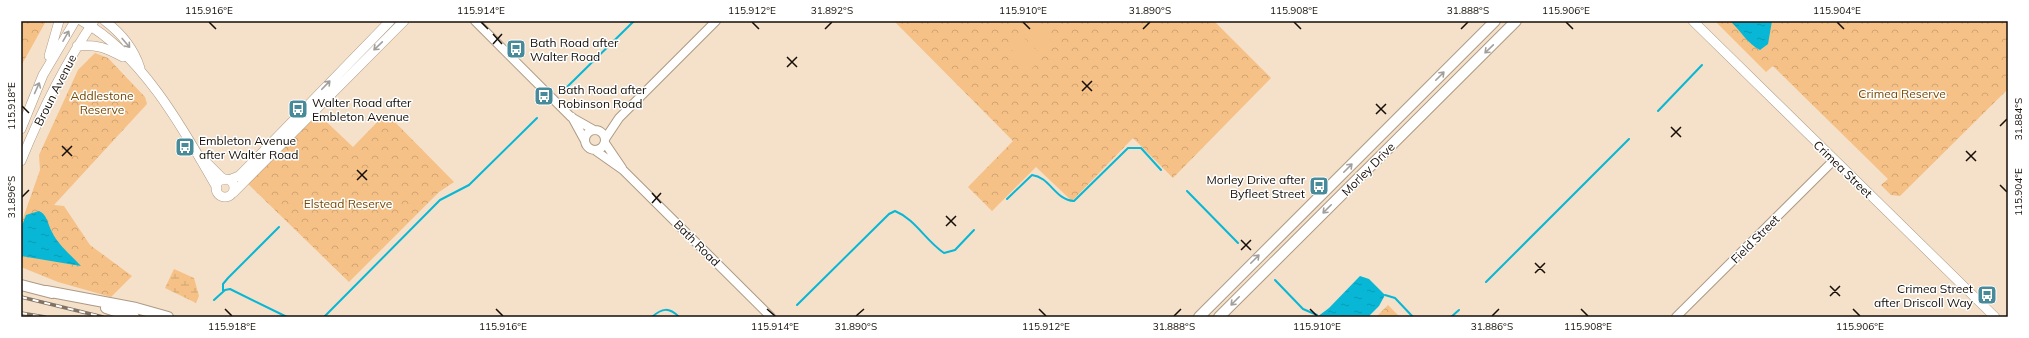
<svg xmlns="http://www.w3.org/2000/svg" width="2029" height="338" viewBox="0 0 2029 338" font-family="Mulish,sans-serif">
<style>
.wetland{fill:url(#wetland-marsh)}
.park{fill:url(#park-crowns)}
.garden{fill:#f5c186}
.water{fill:url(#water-ripples)}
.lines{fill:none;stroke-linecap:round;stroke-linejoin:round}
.stream{stroke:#07b7d5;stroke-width:2}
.secondary-casing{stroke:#ad9a84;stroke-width:10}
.primary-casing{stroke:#ad9a84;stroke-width:10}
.highway-casing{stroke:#ad9a84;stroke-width:12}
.secondary{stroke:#fff;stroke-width:8}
.primary{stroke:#fff;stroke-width:9}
.highway{stroke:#fff;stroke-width:10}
.rail-casing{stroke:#807264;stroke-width:3.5}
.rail{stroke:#fff;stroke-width:2;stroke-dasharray:6;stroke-linecap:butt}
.oneway{stroke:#a19f9c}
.ticks{fill:none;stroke:#150e07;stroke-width:1.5}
.labels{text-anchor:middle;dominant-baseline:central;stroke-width:3;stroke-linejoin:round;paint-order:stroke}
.poi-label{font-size:12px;fill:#150e07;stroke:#fff;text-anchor:start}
.street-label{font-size:12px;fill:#150e07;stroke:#fff}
.park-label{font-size:12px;fill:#744805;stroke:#fff}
.neatline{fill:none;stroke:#150e07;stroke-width:1.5}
.ticks-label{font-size:10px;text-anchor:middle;fill:#150e07}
</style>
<defs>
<pattern id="wetland-marsh" width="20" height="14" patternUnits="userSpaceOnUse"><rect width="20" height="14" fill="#f5c186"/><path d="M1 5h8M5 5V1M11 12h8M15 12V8" fill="none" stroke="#d1a572"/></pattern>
<pattern id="park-crowns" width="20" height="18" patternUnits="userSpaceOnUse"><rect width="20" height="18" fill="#f5c186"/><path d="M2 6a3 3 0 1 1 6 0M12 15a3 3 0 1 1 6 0" fill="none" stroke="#d1a572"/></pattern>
<pattern id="water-ripples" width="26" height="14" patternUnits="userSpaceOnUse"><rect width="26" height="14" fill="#07b7d5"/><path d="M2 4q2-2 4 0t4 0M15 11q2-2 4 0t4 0" fill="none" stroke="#079cb5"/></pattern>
</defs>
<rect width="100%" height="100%" fill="#f5e0c9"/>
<!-- wetland -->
<path class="wetland" d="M174,269L194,278L199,296L196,303L165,288Z"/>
<!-- park -->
<path class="park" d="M21,21H46L21,66Z
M894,21H1214L1271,78L1173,178L1133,138L1072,201L1036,167L992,211L968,187L1013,141Z
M1715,21H2008V89L1900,196L1891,195L1881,185L1888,179L1773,66L1766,72Z
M95,53L108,58L145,97L147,104L54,205L64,206L90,245L132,276L111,297L58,282L21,267V224L40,170L39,155L78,70Z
M316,112L353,147L386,113L454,182L439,192L349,282L246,182Z
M1388,305L1400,317H1376Z"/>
<!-- garden -->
<path class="garden" d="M1827,21H1848L1837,31Z
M1033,22L1055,45L1043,56L1021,34Z
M1019,33L1043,57L1031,69L1007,45Z"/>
<!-- water -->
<path class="water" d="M1730,21H1772L1768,44L1760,50C1747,43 1741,31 1730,21Z
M39,211C47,214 48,225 52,232C58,245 71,255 81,266L21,256V228L26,215Z
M1360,276L1369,279L1385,295L1379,306L1368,317H1317L1329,308Z"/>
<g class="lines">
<!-- stream -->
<path class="stream" d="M567,87L634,21
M1658,111L1702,65
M1187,191L1238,243
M1007,199L1032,175C1050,177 1055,200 1074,201L1128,148H1141L1161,170
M1275,280L1303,309L1317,315
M1486,282L1629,139
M223,291V284L228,278L279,227
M1385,295L1395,298L1413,317
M214,300L225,290L230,289L287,317
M797,305L889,214L895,211C915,219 926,241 944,253L955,250L974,230
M324,317L440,200L469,185L537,118
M652,317C662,308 669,307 679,317
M1451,317L1459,310"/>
<!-- secondary casing -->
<g class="secondary-casing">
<path id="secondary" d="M475,21L571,117L594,130
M572,117L584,139
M585 140a10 10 0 1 1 20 0a10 10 0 1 1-20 0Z
M605,139L619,118L716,21
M605,143L622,168
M596,151L623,170L771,317
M1676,317L1834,160"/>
</g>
<!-- primary casing -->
<g class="primary-casing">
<path id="primary" d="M82,21C142,54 184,130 217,188
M105,21C121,33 134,49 140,68
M1693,21L1995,317
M77,46C97,44 106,48 123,57
M49,56L59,21
M21,129L43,75L75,21
M21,161C41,112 64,65 94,21
M206,162L224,180
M216 188a9 9 0 1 1 18 0a9 9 0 1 1-18 0Z
M229,180L239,176L248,167L390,21
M233,193L404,21"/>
</g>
<!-- highway casing -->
<g class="highway-casing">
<path id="highway" d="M21,285L52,293
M46,291L136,308L168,317
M106,308L134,317
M1199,317L1495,21
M1219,317L1516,21"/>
</g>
<!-- secondary -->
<use href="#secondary" class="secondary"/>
<!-- primary -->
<use href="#primary" class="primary"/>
<!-- highway -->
<use href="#highway" class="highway"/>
<!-- rail casing -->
<g class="rail-casing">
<path id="rail" d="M21,297L103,317
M21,313L45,317"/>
</g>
<!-- rail -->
<use href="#rail" class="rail"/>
</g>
<!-- one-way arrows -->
<defs><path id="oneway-shaft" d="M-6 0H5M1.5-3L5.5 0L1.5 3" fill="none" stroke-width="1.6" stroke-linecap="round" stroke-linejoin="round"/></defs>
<g class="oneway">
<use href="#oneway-shaft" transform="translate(66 36) rotate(-60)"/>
<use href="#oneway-shaft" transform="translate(126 43) rotate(50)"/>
<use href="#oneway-shaft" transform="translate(378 46) rotate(136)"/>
<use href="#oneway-shaft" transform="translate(1489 49) rotate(136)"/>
<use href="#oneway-shaft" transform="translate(1440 76) rotate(-45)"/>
<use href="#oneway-shaft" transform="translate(326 85) rotate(-46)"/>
<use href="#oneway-shaft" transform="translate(37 88) rotate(-66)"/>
<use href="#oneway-shaft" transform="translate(1348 168) rotate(-45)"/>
<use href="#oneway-shaft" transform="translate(1327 209) rotate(135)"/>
<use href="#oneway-shaft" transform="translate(1255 259) rotate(-45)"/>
<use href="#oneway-shaft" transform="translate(1235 301) rotate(135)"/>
</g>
<!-- ticks -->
<path class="ticks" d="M209,22L216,29M481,22L488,29M752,22L759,29M1023,22L1030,29M1294,22L1301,29M1566,22L1573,29M1837,22L1844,29M825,29L832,22M1143,29L1150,22M1461,29L1468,22M493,34L502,44M493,44L502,34M787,57L797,67M787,67L797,57M1082,81L1092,91M1082,91L1092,81M1376,104L1386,114M22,106L29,113M1376,114L1386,104M2000,126L2007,119M1671,127L1681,137M1671,137L1681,127M62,146L72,156M1966,151L1976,161M62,156L72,146M1966,161L1976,151M357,170L367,180M357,180L367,170M2000,185L2007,192M652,193L661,203M22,197L29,190M652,203L661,193M946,216L956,226M946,226L956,216M1241,240L1251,250M1241,250L1251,240M1535,263L1545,273M1535,273L1545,263M1830,286L1840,296M1830,296L1840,286M225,309L232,316M496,309L503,316M767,309L775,316M1039,309L1046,316M1310,309L1317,316M1581,309L1588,316M1853,309L1860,316M856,316L864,309M1174,316L1181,309M1492,316L1499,309"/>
<!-- icons -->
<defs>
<g id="bus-square" transform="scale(1)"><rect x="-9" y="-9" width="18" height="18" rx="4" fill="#478a9a" stroke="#fff"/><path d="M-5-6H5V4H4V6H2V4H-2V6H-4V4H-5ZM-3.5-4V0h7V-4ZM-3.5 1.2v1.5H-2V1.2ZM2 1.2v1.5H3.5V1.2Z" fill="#fff"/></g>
</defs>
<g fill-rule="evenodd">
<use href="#bus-square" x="516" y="49"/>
<use href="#bus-square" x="544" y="96"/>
<use href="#bus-square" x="298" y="109"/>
<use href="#bus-square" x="185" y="147"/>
<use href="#bus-square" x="1319" y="186"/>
<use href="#bus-square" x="1987" y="295"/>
</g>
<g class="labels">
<!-- poi labels -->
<g class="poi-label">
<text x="530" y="42">Bath Road after<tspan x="530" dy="14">Walter Road</tspan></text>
<text x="558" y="89">Bath Road after<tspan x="558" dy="14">Robinson Road</tspan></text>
<text x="312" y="102">Walter Road after<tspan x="312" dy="14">Embleton Avenue</tspan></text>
<text x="199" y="140">Embleton Avenue<tspan x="199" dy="14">after Walter Road</tspan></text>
<text x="1305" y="179" text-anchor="end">Morley Drive after<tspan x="1305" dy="14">Byfleet Street</tspan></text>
<text x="1973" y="288" text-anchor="end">Crimea Street<tspan x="1973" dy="14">after Driscoll Way</tspan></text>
</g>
<!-- street labels -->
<g class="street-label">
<text transform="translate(55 90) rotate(-63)">Broun Avenue</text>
<text transform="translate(1368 169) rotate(-45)">Morley Drive</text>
<text transform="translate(1843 169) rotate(44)">Crimea Street</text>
<text transform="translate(1755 239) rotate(-45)">Field Street</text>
<text transform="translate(697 243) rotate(45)">Bath Road</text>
</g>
<!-- park labels -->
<g class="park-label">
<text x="1902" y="93">Crimea Reserve</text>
<text x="102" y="95">Addlestone<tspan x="102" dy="14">Reserve</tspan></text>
<text x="348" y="203">Elstead Reserve</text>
</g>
</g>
<!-- border -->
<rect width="2029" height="338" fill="none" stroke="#ffffff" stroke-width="44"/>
<rect x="22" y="22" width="1985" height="294" class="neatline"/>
<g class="ticks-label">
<text x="209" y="14">115.916°E</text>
<text x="481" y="14">115.914°E</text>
<text x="752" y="14">115.912°E</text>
<text x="832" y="14">31.892°S</text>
<text x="1023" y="14">115.910°E</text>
<text x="1150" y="14">31.890°S</text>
<text x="1294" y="14">115.908°E</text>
<text x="1468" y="14">31.888°S</text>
<text x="1566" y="14">115.906°E</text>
<text x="1837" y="14">115.904°E</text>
<text transform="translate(11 106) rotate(-90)" y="4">115.918°E</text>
<text transform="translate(2018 119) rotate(-90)" y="4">31.884°S</text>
<text transform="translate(2018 192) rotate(-90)" y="4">115.904°E</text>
<text transform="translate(11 197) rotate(-90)" y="4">31.896°S</text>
<text x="232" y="330">115.918°E</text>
<text x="503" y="330">115.916°E</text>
<text x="775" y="330">115.914°E</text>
<text x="856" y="330">31.890°S</text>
<text x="1046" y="330">115.912°E</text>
<text x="1174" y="330">31.888°S</text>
<text x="1317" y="330">115.910°E</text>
<text x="1492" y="330">31.886°S</text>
<text x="1588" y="330">115.908°E</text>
<text x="1860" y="330">115.906°E</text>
</g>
</svg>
